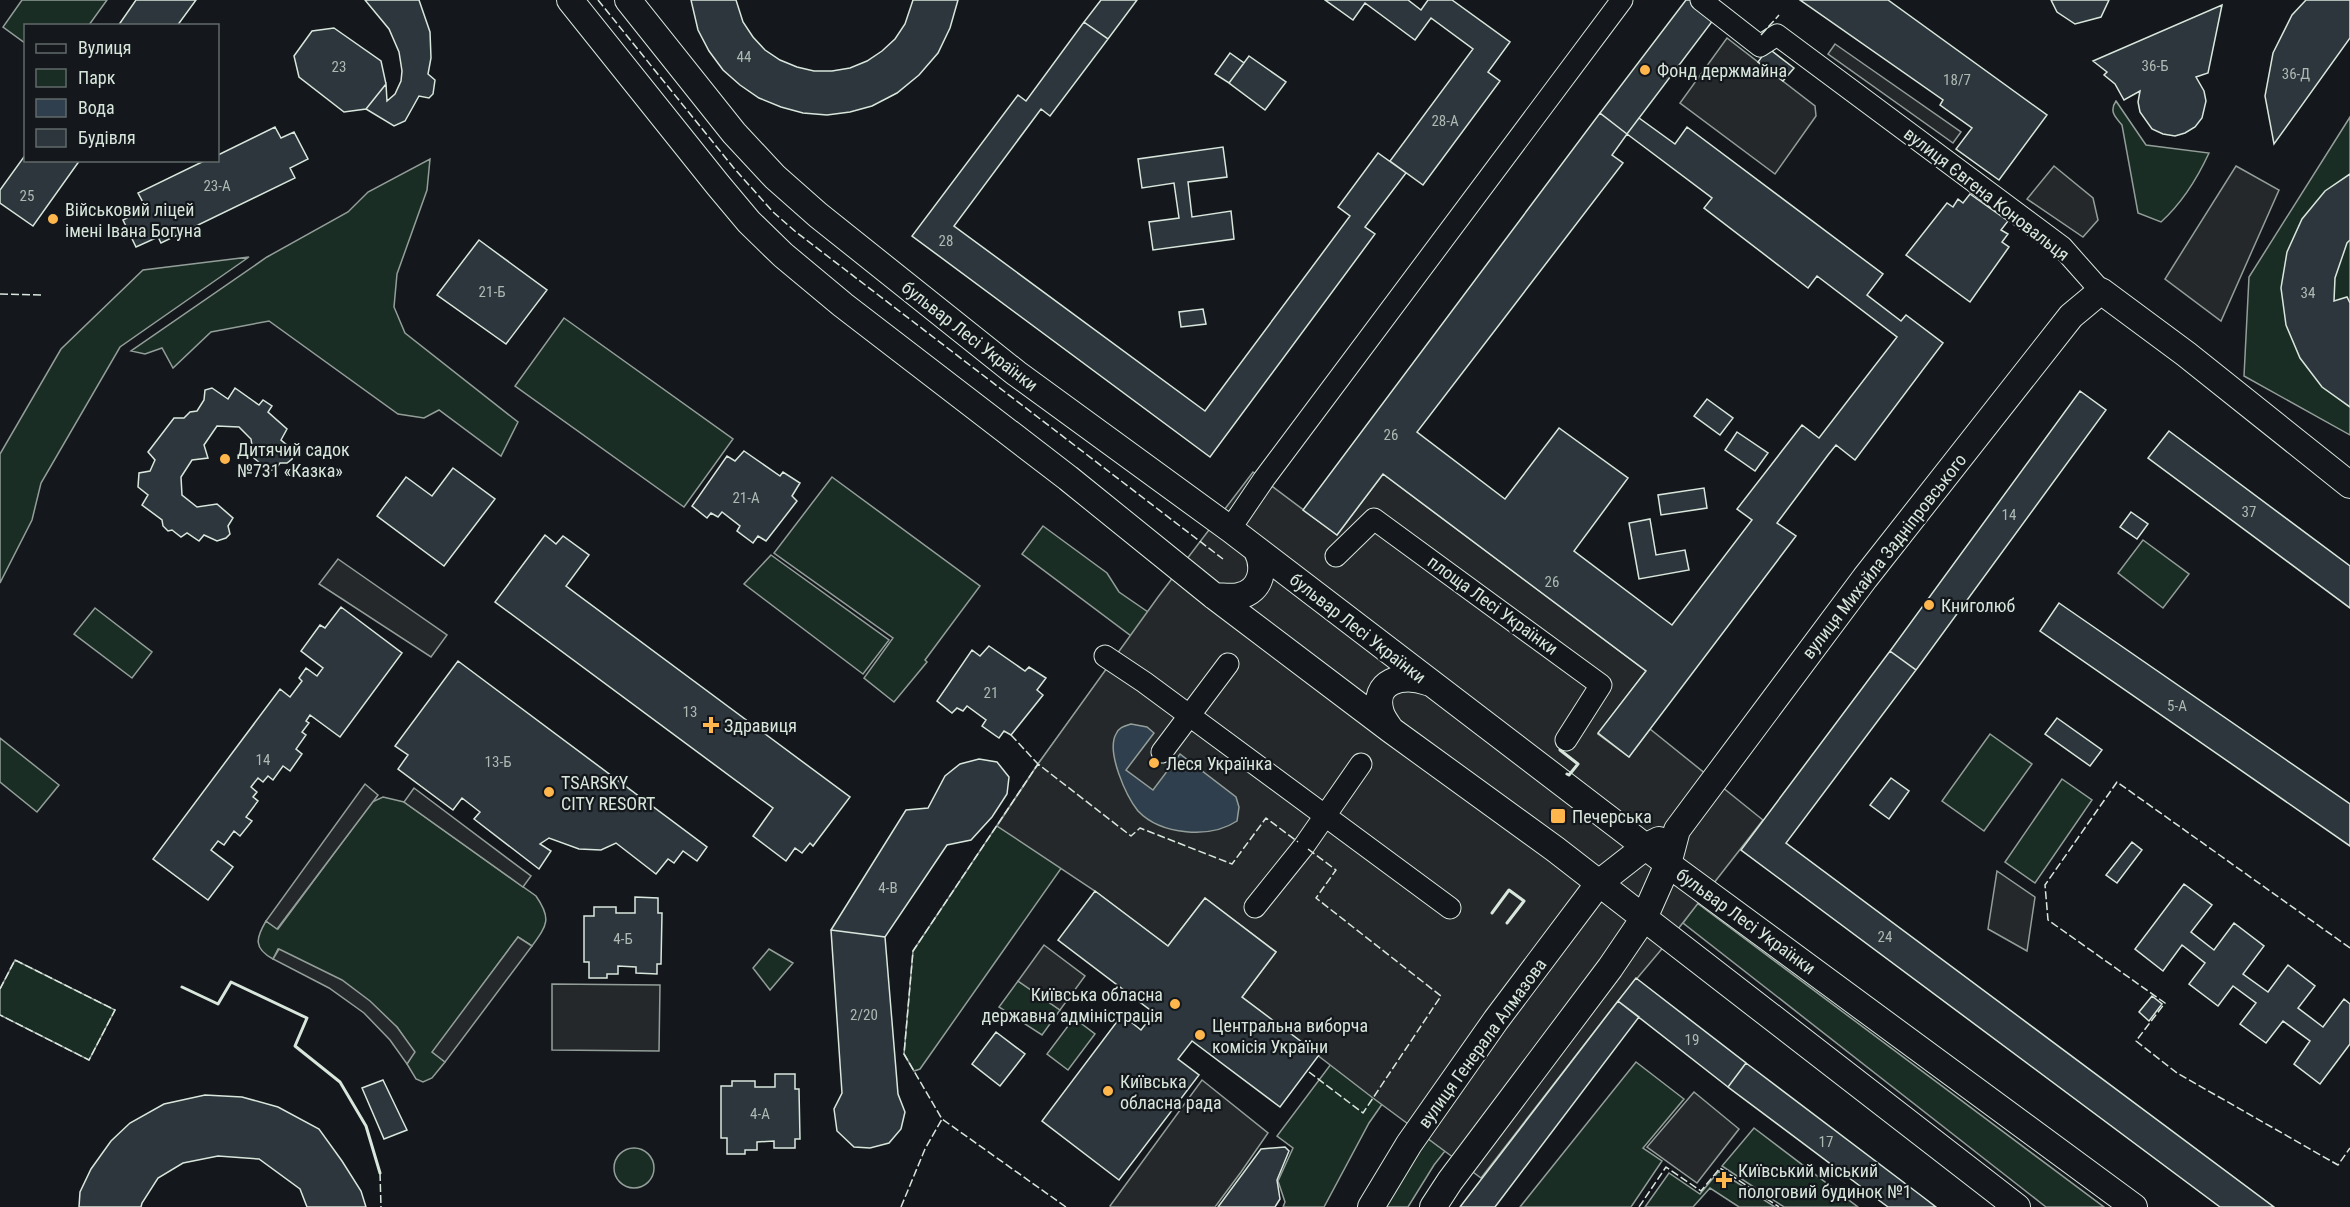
<svg xmlns="http://www.w3.org/2000/svg" width="2350" height="1207" viewBox="0 0 2350 1207" font-family="'Roboto Condensed',sans-serif">
<style>
.green{fill:#1a2d24;stroke:#939e99;stroke-width:1.5}
.parking{fill:#24282b;stroke:#939e99;stroke-width:1.5}
.water{fill:#2f3f4d;stroke:#939e99;stroke-width:1.5}
.building{fill:#2c363c;stroke:#d8e6dc;stroke-width:1.5;fill-rule:evenodd}
.lines{fill:none;stroke-linecap:round;stroke-linejoin:round}
.minor-casing{stroke:#d8e6dc;stroke-width:23}
.major-casing{stroke:#d8e6dc;stroke-width:28}
.minor{stroke:#14181c;stroke-width:21}
.major{stroke:#14181c;stroke-width:26}
.fence{stroke:#d8e6dc;stroke-width:1.5;stroke-dasharray:8 3;stroke-linecap:butt}
.wall{stroke:#d8e6dc;stroke-width:3}
.poi-dot{fill:#ffb74d;stroke:#14181c;stroke-width:2}
.labels{text-anchor:middle;dominant-baseline:central;stroke-width:4.5;stroke-linejoin:round;paint-order:stroke}
.number-label{font-size:15px;fill:#adbab4}
.poi-label{font-size:18px;fill:#d8e6dc;stroke:#14181c;text-anchor:start}
.street-label{font-size:18px;fill:#d8e6dc;stroke:#14181c}
</style>
<rect width="100%" height="100%" fill="#14181c"/>
<!-- green -->
<path class="green" d="M22,0H107L89,25L26,26L25,43L3,27Z
M2116,101L2146,145L2209,153C2197,179 2182,203 2161,222L2138,213L2122,125C2115,117 2109,111 2116,101Z
M2350,117V435L2244,376L2249,277Z
M430,159L427,190L397,274L394,307L405,333L518,422L501,456L439,410L424,418L398,414L269,321L211,332L173,368L162,348L145,354L131,351L267,257L348,212L368,192Z
M249,257L120,347L41,483L32,520L0,583V454L61,349L143,270Z
M564,318L733,439L684,507L515,386Z
M832,477L980,586L925,660L927,662L894,702L864,678L893,638L774,553Z
M1043,526L1107,573L1119,592L1148,612L1067,860L920,1069L914,1071L904,1054L913,951L1038,764L1131,636L1022,554Z
M2143,540L2189,574L2163,608L2118,573Z
M771,555L889,640L863,674L744,584Z
M95,608L152,652L132,678L74,634Z
M1990,734L2032,764L1984,831L1942,801Z
M0,738L59,785L37,812L0,782Z
M2062,779L2092,800L2035,883L2005,862Z
M383,797L404,802L536,896C552,919 547,925 532,946L518,937L433,1052L445,1062L432,1078L423,1082L416,1079L407,1064L414,1052L397,1027L278,949L273,959C253,948 256,938 266,921L278,929L372,802Z
M1697,903L2104,1207H2046L1683,923Z
M769,949L793,963L770,990L753,968Z
M15,960L115,1010L89,1060L0,1015V989Z
M1018,981L1060,1010L1042,1035L999,1007Z
M1460,992L1369,1123L1324,1207H1283L1285,1202L1278,1181L1293,1148L1277,1136L1334,1060Z
M1074,1018L1095,1034L1068,1070L1047,1054Z
M1636,1062L1684,1099L1643,1148L1662,1161L1631,1207H1520Z
M1754,1128L1858,1207H1784L1722,1166Z
M1426,1137L1445,1151L1434,1165L1408,1207H1385Z
M614 1168a20 20 0 1 1 40 0a20 20 0 1 1-40 0Z
M1719,1171L1775,1207H1739L1710,1188L1693,1207H1645L1669,1173L1700,1194Z"/>
<!-- parking -->
<path class="parking" d="M1727,38L1815,106L1816,116L1775,174L1680,103Z
M1835,44L1961,132L1953,143L1828,54Z
M2054,166L2093,198L2098,220L2083,237L2027,199Z
M2236,166L2279,190L2221,321L2165,279Z
M1253,472L1337,535L1383,474L1646,671L1598,734L1629,757L1650,729L1763,820L1671,938L1618,1001L1481,1178L1373,1098L1242,997L1276,952L1205,898L1168,946L1095,891L997,826L1038,764L1158,597Z
M338,559L447,635L431,657L319,584Z
M365,784L378,795L277,929L266,921Z
M414,788L531,876L523,887L404,802Z
M1997,871L2035,897L2027,951L1988,929Z
M518,937L532,946L445,1062L432,1052Z
M1044,945L1085,976L1060,1010L1018,981Z
M279,949L342,980L370,1001L397,1027L415,1052L407,1064L390,1040L364,1013L329,988L273,959Z
M552,984L660,985L659,1051L552,1050Z
M1202,1080L1268,1133L1241,1172L1215,1207H1111L1110,1206Z
M1694,1092L1739,1129L1697,1183L1647,1147Z"/>
<!-- water -->
<path class="water" d="M1131,724L1147,727L1154,733L1126,770L1153,790L1180,754L1236,797L1239,807L1237,821C1210,839 1161,835 1138,811C1126,796 1106,752 1116,734C1119,727 1125,726 1131,724Z"/>
<!-- building -->
<path class="building" d="M136,0H196L177,26H118Z
M365,0H419L430,32L431,58L428,74L435,80L433,94L429,98L419,96L405,121L394,126L366,109L386,84L387,101L395,94L401,81L402,71L399,52L389,29Z
M691,0H736L743,22L753,37L765,50L780,60L797,67L814,71H832L850,68L867,61L882,51L895,39L905,24L913,0H958L950,28L938,53L919,75L897,93L872,106L850,112L827,115L803,113L781,107L759,98L740,85L723,70L709,51L698,30Z
M1101,0H1137L1108,39L1084,22Z
M1325,0H1408L1421,10L1428,0H1452L1510,42L1488,72L1500,81L1423,185L1390,161L1473,49L1431,18L1415,40L1365,3L1353,20Z
M1686,0H1697L1717,15L1627,134L1600,113Z
M1800,0H1888L2047,115L1999,180L1956,149L1972,128L1940,105L1943,100Z
M2051,0H2109L2101,17L2075,24L2057,12Z
M2306,0H2350V38L2274,144L2265,96L2273,53L2292,15Z
M2222,5L2208,73L2196,77L2204,91L2206,101L2202,118L2195,127L2185,133L2175,136L2163,134L2152,129L2140,112L2138,102L2140,91L2124,100L2115,84L2104,75L2107,72L2093,61Z
M1084,22L1108,39L1050,116L1041,109L954,226L1205,411L1350,216L1338,207L1378,153L1406,173L1365,227L1375,234L1210,457L912,236L1018,95L1026,101Z
M334,28L381,61L386,84L366,109L344,112L299,77L294,56L312,31Z
M1768,48L1794,68L1783,81L1758,62Z
M1230,53L1244,63L1229,83L1215,74Z
M1249,56L1286,82L1265,110L1229,83Z
M1600,113L1627,134L1639,118L1675,144L1687,127L1883,274L1867,295L1901,321L1906,315L1943,343L1855,460L1836,445L1828,455L1777,523L1796,536L1629,757L1598,733L1646,671L1383,474L1337,535L1303,510ZM1627,134L1712,198L1704,208L1808,288L1817,276L1897,337L1819,438L1802,425L1737,509L1752,520L1672,625L1574,551L1628,478L1559,428L1505,499L1417,432L1623,163L1612,155Z
M275,127L281,138L294,132L308,159L290,168L295,178L161,243L158,237L136,247L123,220L146,208L138,193L206,160H218V155Z
M1223,147L1227,177L1188,182L1192,217L1231,211L1234,239L1153,250L1149,222L1179,218L1174,183L1142,188L1138,159Z
M26,154V160H80L33,226L0,203V190Z
M2350,174V240L2347,243L2335,278L2334,301L2347,297L2350,303V407L2322,387L2300,358L2286,325L2281,288L2287,252L2302,219L2325,191Z
M1970,194L2008,221L2001,230L2008,234L2002,242L2009,247L1970,302L1906,255L1947,203L1953,207L1958,199L1963,203Z
M479,240L547,290L506,344L437,295Z
M1203,309L1206,324L1181,327L1179,312Z
M212,388L228,399L235,388L259,405L263,400L272,406L268,412L287,429L281,440L293,450L292,459L287,463H280L275,470H268L254,458L251,439L239,427L217,426L204,445L208,458L192,460L181,477L182,495L197,507L217,504L233,518L228,526L230,534L226,538L217,541L204,535L199,541L187,533L181,537L172,530L168,531L163,526L162,520L142,505L148,495L138,487L139,473L150,471L155,460L148,452L174,418H184L190,412L197,411L204,400L205,390Z
M2080,391L2106,410L1916,670L1890,651Z
M1707,399L1733,418L1720,435L1694,416Z
M2169,431L2350,566V608L2148,458Z
M1737,432L1768,453L1755,471L1725,450Z
M744,451L780,476L783,472L800,483L792,496L797,501L766,541L758,536L753,543L737,531L740,526L722,512L718,517L711,513L707,518L692,506L727,456L735,461Z
M453,468L495,499L444,566L377,516L406,477L432,496Z
M1704,488L1707,508L1661,515L1658,495Z
M2131,512L2148,524L2137,539L2120,527Z
M1650,519L1656,555L1685,550L1689,570L1639,579L1629,523Z
M545,535L556,544L563,536L589,555L566,586L850,797L813,846L810,843L802,853L795,848L786,861L753,836L773,808L495,602Z
M2059,603L2350,804V846L2040,631Z
M341,607L402,653L340,737L310,715L306,721L309,723L302,732L306,735L296,749L302,754L290,771L283,766L273,780L268,776L263,782L258,778L251,787L257,792L253,797L258,801L246,817L252,821L240,836L234,831L224,845L218,841L211,850L233,867L208,900L153,859L280,689L290,697L302,681L299,678L306,668L317,676L323,668L301,651L320,625L325,628Z
M989,646L1025,671L1029,667L1046,678L1037,690L1043,695L1011,735L1004,731L999,738L982,726L986,720L967,706L963,711L957,708L952,713L937,701L972,650L980,656Z
M1890,651L1916,670L1786,843L2274,1207H2220L1741,850Z
M458,661L707,847L697,861L683,851L674,863L668,859L656,874L616,843L601,850L579,849L549,838L540,844L551,851L539,869L474,819L480,812L462,798L453,810L398,769L408,755L395,746Z
M2057,718L2102,750L2090,766L2045,734Z
M979,759L997,762L1009,777L1007,794L992,817L971,840L947,845L885,937L831,930L906,810L928,808L945,776L960,764Z
M1891,778L1909,791L1889,819L1870,805Z
M2132,842L2142,850L2117,883L2106,875Z
M2184,884L2212,905L2191,932L2214,950L2234,923L2264,946L2243,974L2268,992L2288,965L2315,986L2298,1008L2323,1027L2344,999L2350,1004V1044L2320,1084L2294,1064L2310,1041L2283,1021L2266,1043L2240,1024L2256,1003L2233,986L2218,1006L2189,984L2205,963L2182,945L2163,971L2135,949Z
M1095,891L1168,946L1205,898L1276,952L1242,997L1319,1055L1280,1107L1192,1041L1178,1059L1199,1075L1119,1180L1042,1121L1122,1015L1141,1030L1154,1013L1058,940Z
M635,897L658,898V913H662L661,964H657V974L636,973V967L618,966V974H607V978H589V962H584V916H594V907H616V913H635Z
M831,930L885,937L898,1094L905,1112L901,1129L889,1143L870,1148L854,1147L837,1131L834,1109L842,1093Z
M1636,978L1746,1063L1728,1087L1618,1001Z
M2152,996L2162,1004L2149,1021L2139,1012Z
M1618,1001L1639,1017L1495,1207H1460Z
M996,1032L1025,1054L1000,1086L972,1064Z
M1746,1063L1923,1197L1936,1207H1888L1728,1087Z
M775,1074H795V1089H799L800,1139H795V1148H774V1141L757,1142V1150H745V1154H727V1138H721V1086H732V1081H755V1087H775Z
M383,1080L407,1130L384,1139L362,1088Z
M205,1095L242,1097L278,1107L319,1129L342,1161L361,1191L366,1207H307L300,1189L259,1159L218,1156L183,1163L158,1178L142,1203L141,1207H79L80,1192L91,1169L111,1141L130,1123L164,1104Z
M1285,1147L1289,1151L1277,1180L1280,1199L1275,1207H1218L1261,1149Z"/>
<g class="lines">
<!-- minor casing -->
<g class="minor-casing">
<path id="minor" d="M1701,0L1760,46L1777,35L2062,247L2101,291
M1230,529L1264,479L1622,0
M1336,556L1374,519L1601,685L1566,740
M1105,656L1144,682L1450,908
M1162,752L1228,664
M1255,907L1304,846L1361,764"/>
</g>
<!-- major casing -->
<g class="major-casing">
<path id="major" d="M570,0L718,185L749,222L783,255L843,305L1068,478L1214,596L1391,730L1555,849L2017,1207
M628,0L734,133L775,177L818,215L1016,373L1230,529L1668,864L2134,1207
M1214,596C1222,596 1231,598 1239,596C1262,591 1266,567 1256,549
M1391,730C1387,724 1383,719 1381,713C1371,681 1403,673 1427,682
M1371,1207L1409,1144L1496,1020L1599,883L1645,847L1659,840
M1433,1207L1450,1181L1610,968L1644,918L1668,864L1677,830L1865,578L2071,316L2101,291L2186,354L2350,485"/>
</g>
<!-- minor -->
<use href="#minor" class="minor"/>
<!-- major -->
<use href="#major" class="major"/>
<!-- fence -->
<path class="fence" d="M598,0L733,167L773,212L796,232L1223,559
M1761,35L1779,15
M0,294L43,295
M1011,735L1038,764
M1308,849L1336,870L1316,898L1441,996L1363,1113L1309,1072
M2350,948L2117,782L2045,885L2048,920L2165,1003L2136,1041L2177,1073L2338,1165L2350,1148
M0,989L15,960L115,1010L89,1060L0,1015
M380,1173L381,1207
M901,1207L925,1149L942,1119
M1066,1207L942,1119L904,1054L913,951L1038,764L1131,836L1140,828L1232,864L1266,818L1298,842
M1639,1207L1666,1167L1701,1191L1720,1168L1779,1207"/>
<!-- wall -->
<path class="wall" d="M1560,750L1578,764L1569,775L1567,774
M1492,913L1509,890L1524,901L1507,923
M182,987L218,1004L231,982L307,1018L295,1046L340,1082L366,1126L380,1173"/>
</g>
<!-- markers -->
<g class="poi-dot">
<circle cx="1645" cy="70" r="6"/>
<circle cx="53" cy="219" r="6"/>
<circle cx="225" cy="459" r="6"/>
<circle cx="1929" cy="605" r="6"/>
<path d="M708 716h6v6h6v6h-6v6h-6v-6h-6v-6h6z"/>
<circle cx="1154" cy="763" r="6"/>
<circle cx="549" cy="792" r="6"/>
<rect x="1550" y="808" width="16" height="16" rx="3"/>
<circle cx="1175" cy="1004" r="6"/>
<circle cx="1200" cy="1035" r="6"/>
<circle cx="1108" cy="1091" r="6"/>
<path d="M1721 1171h6v6h6v6h-6v6h-6v-6h-6v-6h6z"/>
</g>
<g class="labels">
<!-- number labels -->
<g class="number-label">
<text x="744" y="57">44</text>
<text x="2155" y="66">36-Б</text>
<text x="339" y="67">23</text>
<text x="2296" y="74">36-Д</text>
<text x="1957" y="80">18/7</text>
<text x="1445" y="121">28-А</text>
<text x="217" y="186">23-А</text>
<text x="27" y="196">25</text>
<text x="946" y="241">28</text>
<text x="492" y="292">21-Б</text>
<text x="2308" y="293">34</text>
<text x="1391" y="435">26</text>
<text x="746" y="498">21-А</text>
<text x="2249" y="512">37</text>
<text x="2009" y="515">14</text>
<text x="1552" y="582">26</text>
<text x="991" y="693">21</text>
<text x="2177" y="706">5-А</text>
<text x="690" y="712">13</text>
<text x="263" y="760">14</text>
<text x="498" y="762">13-Б</text>
<text x="888" y="888">4-В</text>
<text x="1885" y="937">24</text>
<text x="623" y="939">4-Б</text>
<text x="864" y="1015">2/20</text>
<text x="1692" y="1040">19</text>
<text x="760" y="1114">4-А</text>
<text x="1826" y="1142">17</text>
</g>
<!-- poi labels -->
<g class="poi-label">
<text x="1657" y="70">Фонд держмайна</text>
<text x="65" y="209">Військовий ліцей<tspan x="65" dy="21">імені Івана Богуна</tspan></text>
<text x="237" y="449">Дитячий садок<tspan x="237" dy="21">№731 «Казка»</tspan></text>
<text x="1941" y="605">Книголюб</text>
<text x="724" y="725">Здравиця</text>
<text x="1166" y="763">Леся Українка</text>
<text x="561" y="782">TSARSKY<tspan x="561" dy="21">CITY RESORT</tspan></text>
<text x="1572" y="816">Печерська</text>
<text x="1163" y="994" text-anchor="end">Київська обласна<tspan x="1163" dy="21">державна адміністрація</tspan></text>
<text x="1212" y="1025">Центральна виборча<tspan x="1212" dy="21">комісія України</tspan></text>
<text x="1120" y="1081">Київська<tspan x="1120" dy="21">обласна рада</tspan></text>
<text x="1738" y="1170">Київський міський<tspan x="1738" dy="21">пологовий будинок №1</tspan></text>
</g>
<!-- street labels -->
<g class="street-label">
<text transform="translate(1987 194) rotate(38)">вулиця Євгена Коновальця</text>
<text transform="translate(970 336) rotate(38)">бульвар Лесі Українки</text>
<text transform="translate(1884 556) rotate(-52)">вулиця Михайла Задніпровського</text>
<text transform="translate(1493 605) rotate(36)">площа Лесі Українки</text>
<text transform="translate(1358 628) rotate(38)">бульвар Лесі Українки</text>
<text transform="translate(1746 921) rotate(36)">бульвар Лесі Українки</text>
<text transform="translate(1482 1043) rotate(-54)">вулиця Генерала Алмазова</text>
</g>
</g>
<!-- legend -->
<rect x="24" y="24" width="195" height="138" fill="#14181c" stroke="#626a69" stroke-width="1.5"/>
<rect x="36" y="44" width="30" height="9" fill="#14181c" stroke="#626a69" stroke-width="1.5"/>
<text x="78" y="54" font-size="18" fill="#d8e6dc">Вулиця</text>
<rect x="36" y="69" width="30" height="18" fill="#1a2d24" stroke="#626a69" stroke-width="1.5"/>
<text x="78" y="84" font-size="18" fill="#d8e6dc">Парк</text>
<rect x="36" y="99" width="30" height="18" fill="#2f3f4d" stroke="#626a69" stroke-width="1.5"/>
<text x="78" y="114" font-size="18" fill="#d8e6dc">Вода</text>
<rect x="36" y="129" width="30" height="18" fill="#2c363c" stroke="#626a69" stroke-width="1.5"/>
<text x="78" y="144" font-size="18" fill="#d8e6dc">Будівля</text>
</svg>
